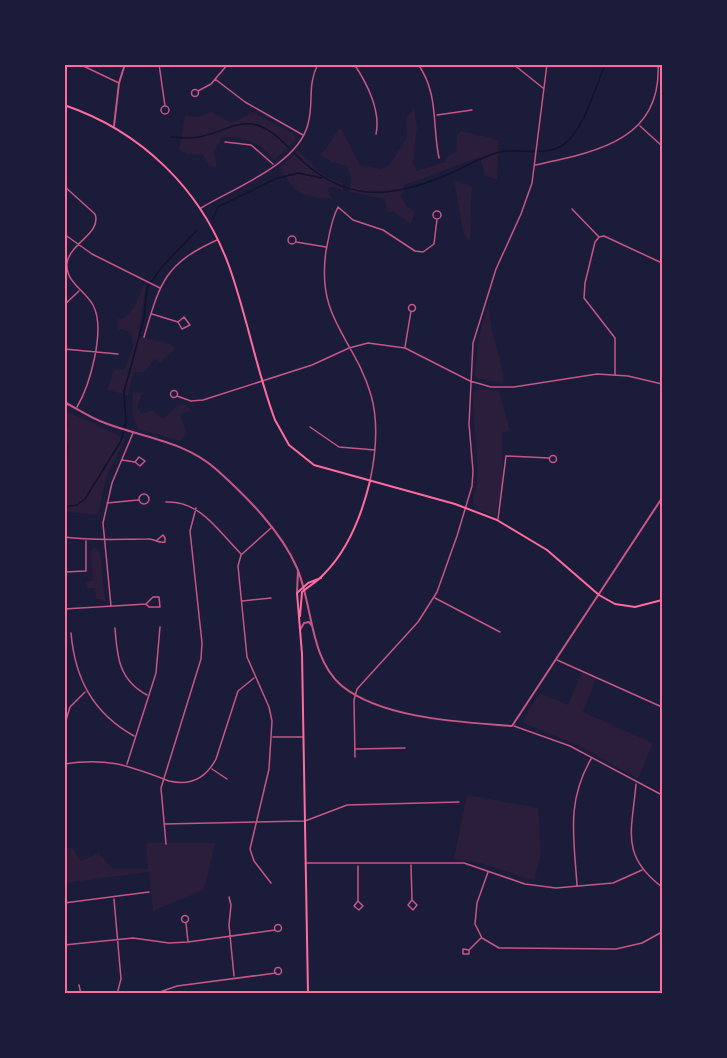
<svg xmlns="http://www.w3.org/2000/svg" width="727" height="1058" viewBox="0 0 727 1058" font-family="'Times New Roman',serif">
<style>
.green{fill:#2a1e3b}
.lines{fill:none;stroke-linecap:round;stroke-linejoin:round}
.stream{stroke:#12122b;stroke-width:1.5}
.minor{stroke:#c65784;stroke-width:1.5}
.tertiary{stroke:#c65784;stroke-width:2}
.secondary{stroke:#ff6b9d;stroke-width:2}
.neatline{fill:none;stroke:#ff6b9d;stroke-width:2}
</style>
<rect width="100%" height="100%" fill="#1b1b3a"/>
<!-- green -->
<path class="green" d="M414,108L417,127L413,164L417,171L445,162L446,157L456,152L457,135L461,131L499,140L497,180L485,175L480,157L405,185L401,197L407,207L415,210L411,224L394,212H387L385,199L349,192L351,179L347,166L331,162L320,154C330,147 332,135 341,128L360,165L380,169L390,164L407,138L406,118Z
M211,112L232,123L252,112L294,134L295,141L274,160C261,143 244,136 222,137L214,152L217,166L210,167L203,154L188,155L179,150L185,115L198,117Z
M298,150L325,177L343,183V191L333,187L327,189L332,199C302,197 294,195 280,167Z
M454,180L472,187C470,205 473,226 469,241L463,232Z
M144,284L146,285L138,336L168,343L176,348L161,362L154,359L145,372H134L128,395L107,390L114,369L124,370L133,346L131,332L118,329L117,318L122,319L134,308Z
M490,300C486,327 502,354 504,383L478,379L474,375L479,337Z
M479,388L499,391L510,431L502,432V484L496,517L475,508C470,500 476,490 477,480C479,452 472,422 473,393Z
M133,392L142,393L137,408L142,414L153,410L161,418H164L179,404L186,405L191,410L180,415L187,434L180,441L138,429L132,413Z
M64,410L126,439L107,475L98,515L65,512V477L69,446L65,441L68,423L65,420Z
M94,547L100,551L105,600L96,599L95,588H87L86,582L93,580L91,551Z
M582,672L596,679L583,712L653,743L638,779L582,747L524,723L525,717L540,693L568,705Z
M467,795L538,808L541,854L534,881L481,863L454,859Z
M146,843H215L204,890L153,911L149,872L65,883L64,850L72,847L81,861L99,853L113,869H148Z"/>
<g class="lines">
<!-- stream -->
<path class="stream" d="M172,137C227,146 240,96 288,147
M294,153C343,203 388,200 449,174C465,167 483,156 500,152C521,148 544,157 563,145C583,132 596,86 605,64
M213,219L218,207L275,179L298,173L322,178
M64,507L77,505L85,499L121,441L126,422L124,392L144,318L147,288L161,268L197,230"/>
<!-- minor -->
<path class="minor" d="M79,64L119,83
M159,64L165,106
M354,64C367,83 381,111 376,134
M418,64C439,94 432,125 439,158
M513,64L543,88
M215,79L245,102L303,135
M191.5 93a3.5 3.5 0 1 1 7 0a3.5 3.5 0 1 1-7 0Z
M198,91L211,84L228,64
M161 110a4 4 0 1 1 8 0a4 4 0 1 1-8 0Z
M437,115L472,110
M640,126L662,146
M225,142L251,145L273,164
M535,165C595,152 662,141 658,64
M64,186L95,214C102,233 70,243 67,263C65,282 85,290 93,305C106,329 90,385 77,407
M201,208C233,188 298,165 308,124C314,103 307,85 318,64
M572,209L599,237L604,236L662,263
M433 215a4 4 0 1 1 8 0a4 4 0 1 1-8 0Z
M64,234L92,254L160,288
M288 240a4 4 0 1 1 8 0a4 4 0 1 1-8 0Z
M599,237L595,242L585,283L584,298L615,338V374
M296,242L326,247
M408.5 308a3.5 3.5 0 1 1 7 0a3.5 3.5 0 1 1-7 0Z
M64,305L79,291
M152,314L178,322L182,329L190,325L184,317L178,322
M144,337C160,283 164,264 217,240
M405,347L411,311
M64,349L118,354
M170.5 394a3.5 3.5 0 1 1 7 0a3.5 3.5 0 1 1-7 0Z
M177,396L191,401L203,400L312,365L349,348L368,343L405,348L470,381L491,387H514L597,374L628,376L662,384
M310,427L339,447L375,450
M549.5 459a3.5 3.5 0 1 1 7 0a3.5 3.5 0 1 1-7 0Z
M122,460L135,462L140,466L145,461L139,457L135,462
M370,481C376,453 379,423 371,395C354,337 316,320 326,251C329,236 331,220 338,207L353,220L383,230L415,251L423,252L434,244L437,219
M139 499a5 5 0 1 1 10 0a5 5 0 1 1-10 0Z
M166,502C200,500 219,532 241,554
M107,503L138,500
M498,519L506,456L549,458
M271,528L241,555L238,566L247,657L269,707L272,721L269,769L250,849L254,861L271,883
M64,537C93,541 119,539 147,539C155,538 158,544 165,542V538L163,535L157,540
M64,572L86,571V541
M435,598L500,632
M242,601L271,598
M111,606L103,523L112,483L133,433
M64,609L146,604L149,607H160L159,597H153L146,604
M115,628C117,657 119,680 147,695
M71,633C75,679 93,713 134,736
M557,660L662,707
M514,726L570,746L662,795
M273,737H303
M356,749L405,748
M355,757L354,700L357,689L418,622L437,592L457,536L472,486L473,471L469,424L473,343L496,269L521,214L532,183L547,64
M64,764C108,757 129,766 169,781C190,786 206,778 216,759L238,691L254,678
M127,764L156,673L160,627
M212,769L227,779
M636,784C632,831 620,855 662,887
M64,802L66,720L70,707L85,692
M164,824L305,821L347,805L459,802
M166,844L161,788L201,659L202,643L190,531L196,508
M307,863H464L525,884L556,888L613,883L642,870
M411,865L412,900L408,905L413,910L417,905L412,900
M358,866V901L354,906L359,910L363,906L358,901
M488,872L477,903L475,924L482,938L499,948L616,949L642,943L662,932
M577,885C574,838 566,802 591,759
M229,897L231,905L229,925L234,976
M114,899L121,979L117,994
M64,903L149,892
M181.5 919a3.5 3.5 0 1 1 7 0a3.5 3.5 0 1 1-7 0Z
M186,923L188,942
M274.5 928a3.5 3.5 0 1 1 7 0a3.5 3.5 0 1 1-7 0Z
M64,945L133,938L169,943L188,942L275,930
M469,950L463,949V954H469V950L481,938
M274.5 971a3.5 3.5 0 1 1 7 0a3.5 3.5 0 1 1-7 0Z
M79,985L81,994
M154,994L177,986L276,973"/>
<!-- tertiary -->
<path class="tertiary" d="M114,126L119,83L125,64
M64,402C78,409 90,418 105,423C144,438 185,441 217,470C247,497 281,531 297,568C313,605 309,658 342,686C383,719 462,722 512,726L662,498
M297,593L298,570
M300,630L304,623L309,622L312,626"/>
<!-- secondary -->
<path class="secondary" d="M64,105C141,131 201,189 229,266C247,316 256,369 275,420L289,445L314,465L455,504L497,520L547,550L599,595L615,604L635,607L662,600
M300,616L302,592C309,586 317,582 324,574C348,550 362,514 370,481
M308,994L302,654L297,593L308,583L321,578"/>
</g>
<!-- border -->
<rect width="727" height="1058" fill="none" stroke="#1b1b3a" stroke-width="132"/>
<rect x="66" y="66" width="595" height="926" class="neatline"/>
</svg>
